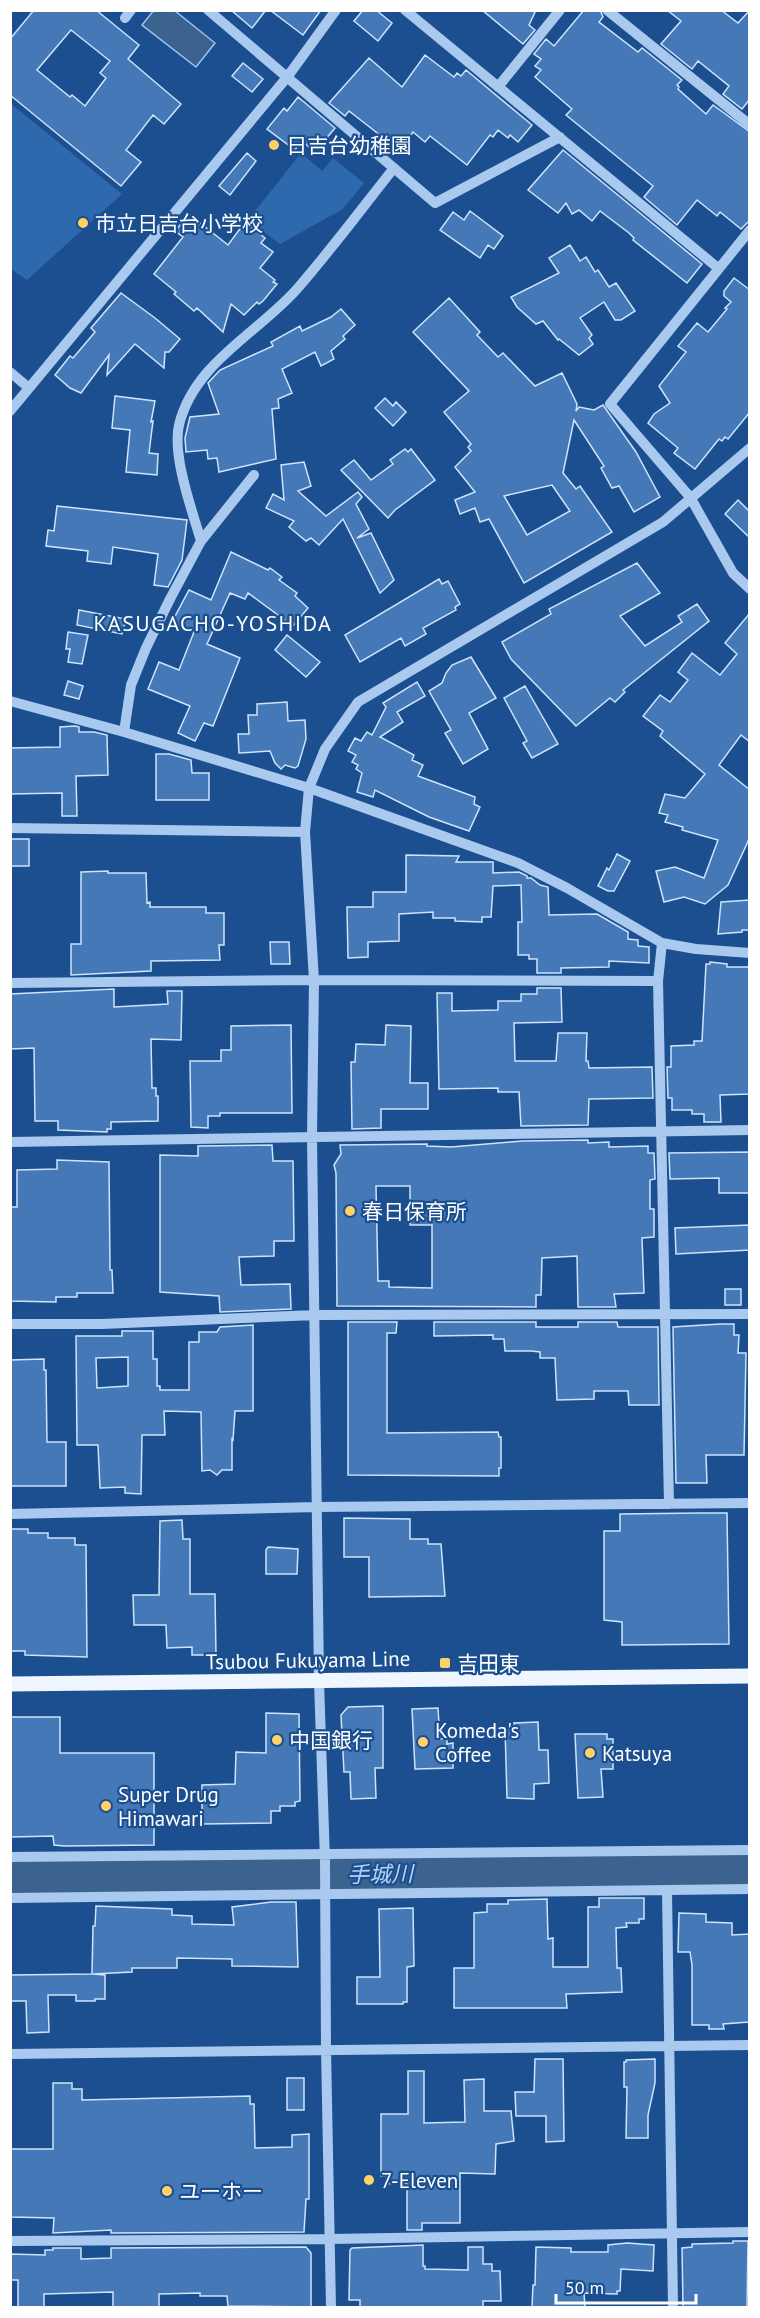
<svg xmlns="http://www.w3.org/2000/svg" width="760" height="2318" viewBox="0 0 760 2318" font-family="'PT Sans','Noto Sans JP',sans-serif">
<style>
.green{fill:#2e69ad}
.water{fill:#3c6290;stroke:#9cc4f0;stroke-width:1.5}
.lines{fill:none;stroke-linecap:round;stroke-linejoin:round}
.river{stroke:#3c6290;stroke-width:33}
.building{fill:#4478b7;stroke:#cfe3fa;stroke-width:1.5;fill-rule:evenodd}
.minor{stroke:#a9c9ee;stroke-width:10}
.major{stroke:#f0f6ff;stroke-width:15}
.poi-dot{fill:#ffd166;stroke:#1b4f8f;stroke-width:2}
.labels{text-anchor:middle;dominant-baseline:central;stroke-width:4.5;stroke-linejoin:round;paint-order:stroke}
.poi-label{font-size:21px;fill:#fff;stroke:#1b4f8f;text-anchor:start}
.street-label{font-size:21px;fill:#fff;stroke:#1b4f8f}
.neighbourhood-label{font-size:22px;letter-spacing:1.5px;fill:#fff;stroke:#1b4f8f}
.water-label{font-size:22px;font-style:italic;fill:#b5d3f5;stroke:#1b4f8f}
</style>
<rect width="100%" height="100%" fill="#1b4f8f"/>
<!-- green -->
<path class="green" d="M10,103L122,194L27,280L11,269Z
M301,153L322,171L333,158L364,183L343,209L280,244L248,220Z"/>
<!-- water -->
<path class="water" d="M154,10L175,11L215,43L196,67L142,25Z"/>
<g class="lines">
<!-- river -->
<path class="river" d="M10,1878L750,1870"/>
</g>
<!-- building -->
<path class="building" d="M34,10H96L139,45L128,59L181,104L164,124L153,115L126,150L141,162L121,186L10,95V39ZM71,30L110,61L100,73L106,78L85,106L72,95L70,97L37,70Z
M231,10H266L252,28Z
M270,10H321L303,35Z
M363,10H376L392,23L378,41L354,21Z
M482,10H536L529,25L535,30L523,44Z
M584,10H600L603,17L599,22L638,52L642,48L682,80L677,85L679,87L678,89L706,114L713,105L750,132V220L741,229L720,212L717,216L697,200L677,225L644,197L653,186L566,115L572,109L535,77L541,70L535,66L541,59L534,54L546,39L554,46Z
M667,10H721L738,23L750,10V99L742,109L723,94L729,86L698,61L692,69L661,44L681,21Z
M425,55L454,77L457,73L461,76L466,70L532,125L518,142L510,135L508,138L498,130L493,137L490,135L467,165L430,136L425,142L413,132L399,150L349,111L345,116L329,103L369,58L402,87Z
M243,63L263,79L252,92L232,76Z
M298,97L335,128L315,152L302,141L295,150L267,129L284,108L287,111Z
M563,150L702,264L687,283L633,240L634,238L629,233L600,211L592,221L579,210L572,214L566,203L558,213L528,190Z
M247,153L256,161L230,195L219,186Z
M470,211L503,236L494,249L488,245L480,258L440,230L453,212L464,220Z
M189,214L228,245L245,222L265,238L261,243L273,252L260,268L275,280L273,282L277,284L263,301L259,304L257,302L244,315L231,304L223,332L197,308L194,311L174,294L176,292L154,274L183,237L175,231Z
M570,245L580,261L586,257L595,272L598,270L609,287L616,283L635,311L621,320H615L604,302L580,318L592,335L589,338L593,344L579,355L559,339L558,340L543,321L536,324L517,307L511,297L559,273L549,258Z
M734,278L750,290V412L728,439L725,437L722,441L719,439L695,469L674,453L678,448L648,423L654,414L670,403L659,386L686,352L678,346L697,323L708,332L727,309L725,308L731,302L724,296V291Z
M121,293L155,318L180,339L169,352H165L164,368L135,344L107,375L109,355L81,393L70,388L55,375L70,356L73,358L95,332L91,328Z
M449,298L480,332L477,335L498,357L503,353L535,386L562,373L577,404L576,411L579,407L594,410L603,405L636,452L660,497L634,512L619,486L612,488L601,468L604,466L574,420L563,473L576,489L580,486L612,532L524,583L489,519L480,522L475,508L460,514L455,500L475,492L455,467L471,451L468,447L471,444L444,412L469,391L413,332ZM552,485L570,511L527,535L504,496Z
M341,309L355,325L343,336L345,339L331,351L334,359L321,366L315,352L282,369L292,393L278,399L279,408L272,409L276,459L219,472L217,458L208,459L207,450L186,452L185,438L190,417L219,414L208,383L220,370L273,346L271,342L300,326L302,331L331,317Z
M115,396L155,401L151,422L153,421L149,453L158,454L157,475L126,472L130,430L112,428Z
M385,398L393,406L396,402L406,412L393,426L375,408Z
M405,449L408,452L411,449L435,480L395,510L388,518L341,470L354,460L371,480L393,464L390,460Z
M304,462L311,486L298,491L326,516L358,492L362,497L356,504L369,529L357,538L371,533L394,580L380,593L343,519L319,545L311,538L306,541L289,527L294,521L266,508L273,494L284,500L281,465Z
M738,500L750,512V538L725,514Z
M57,506L187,520L182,560L168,587L154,585L158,554L113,547L111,564L87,561L88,551L46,546L48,530L54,531Z
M231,552L268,570L270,568L282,577L279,580L297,593L295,596L308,608L293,626L248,593L245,599L230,593L207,644L240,658L213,726L204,723L195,741L178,733L190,706L148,689L159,662L179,670L194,632L172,622L189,590L211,600Z
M637,563L660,593L620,616L645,646L682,622L678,616L697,604L709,621L623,690L625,692L615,702L610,698L576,726L511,659L502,642L551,614L549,609Z
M439,579L442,584L448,581L460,604L455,607L456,610L423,628L426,634L405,646L401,638L360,662L345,635Z
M79,610L126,619L122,634L77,625Z
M750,613V742L741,735L719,765L750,790V837L728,885L705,904L684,897L664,902L656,871L675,867L704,878L718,840L682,830L683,827L665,822L668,815L659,813L665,794L685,798L705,774L660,736L663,731L643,716L660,695L670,702L688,680L678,672L692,653L720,675L737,654L725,643Z
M68,632L88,635L82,664L68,662L70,649H66Z
M287,635L320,662L306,677L275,650Z
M471,657L496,698L469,713L488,749L463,764L445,733L451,730L429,691L442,683L446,673L452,665Z
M68,681L83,686L79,699L64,695Z
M417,682L425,696L397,712L403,722L380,737L414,755L412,760L423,765L418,776L475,797L474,804L480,807L469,831L429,817L375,790L373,797L357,792L362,773L356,769L358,765L352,762L356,755L348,751L355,738L361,741L367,732L372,735L386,707L383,703Z
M525,686L558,744L532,758L523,743L527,741L504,698Z
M287,702L288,721L305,720L306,739L298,766L295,768L285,765L281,769L275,763L270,751L239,753L238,734H249L248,715H257V704Z
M75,726L79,727V732H94L107,735L108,775L76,776L77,816H62V793L10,794V748L60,747V727Z
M156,754H169L191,760L192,773H209V800H156Z
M10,839H29V866H10Z
M617,854L630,861L614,891H608L598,886L607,868L609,870Z
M406,855L459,856L456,862H493V873L519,872L527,876V878H531L540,885L548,887L549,915L597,914L628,932V939L638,940V946L649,947V963L609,961V967L561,968V973H537V959H529V955H518V922H522L521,885L493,886L491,917H482V922L455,921V918H433V912L399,914V941L368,942V957L348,958L347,907H373V892H406Z
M108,871V873H146L147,903L150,902V907H206V913H224V945H219L220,960L151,961V971L71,975V944H81V872Z
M750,900V930H742V932L718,934L721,902Z
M270,942H289L290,964H271Z
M710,962L727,964V967H748L750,972V1094L720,1095L721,1122H704V1114H692V1110H672V1098H668L667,1067H671V1046L694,1045V1041H702L706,964H710Z
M537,988H561L562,1022L514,1023L515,1061H556L558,1033H587L586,1061H588L589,1068L652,1067L653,1098L589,1099L588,1125L521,1126L519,1092H498V1088L439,1089L437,993H452V1011L498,1010V1001H521V994H537Z
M114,989V1007L168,1004L167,991H182L181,1040L151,1039L152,1088H156V1096H158V1121L111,1122V1129H107V1132L58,1130V1121H35L34,1048L10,1049V994Z
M291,1025L292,1113H220V1116H208V1128L191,1127L190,1061H221V1050H231V1026Z
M386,1025L411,1026L410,1083H428V1109H381V1128L352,1129L351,1062H355L356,1044L385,1045Z
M588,1140V1143L609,1142V1147L648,1146V1153H654L655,1179L650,1180V1209H654V1237L642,1238L644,1293L614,1294L616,1307H578L577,1256L542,1258L541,1295H536V1307L337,1306L336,1173L334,1165L341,1154L340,1145L427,1144V1146L451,1147L522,1141ZM376,1186H410V1225H432V1288L389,1287V1281H378Z
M272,1145L273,1161H293L294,1241H274V1256L239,1257L241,1285L290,1284L291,1309L220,1312L219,1296L160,1292V1155L198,1156V1146Z
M750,1152V1193H719V1178L670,1179L669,1153Z
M57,1160L109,1162L110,1270H112L113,1293H77V1297H56V1302L10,1301V1207H17V1170L57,1169Z
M750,1225V1250L676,1254L675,1228Z
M725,1289H741V1305H725Z
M348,1322H397L396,1333H387V1433L498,1432L499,1437H501V1468H499V1476L348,1475Z
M434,1322H536V1327H578V1322H617L618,1327H658L659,1405H629L628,1391H594V1399L557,1400L555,1358H540V1352L531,1351H505L504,1339H493V1335L434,1336Z
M720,1324H734V1335H739L738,1353H746L744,1455H706L707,1483H676L673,1327Z
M253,1325V1411H235L233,1440L232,1439V1470H222L217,1475L210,1470L202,1471L201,1412L164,1411L165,1435H142L141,1494L125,1493V1487L100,1488L98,1445H77L76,1336H122V1331H153V1359H157V1386H160V1390H189V1342H199V1332H217L220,1327ZM128,1357V1386L97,1388L96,1358Z
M44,1359V1370H46L47,1442H66V1486H10V1360Z
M700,1513H727L729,1644L622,1645V1622L604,1620V1531H620V1514Z
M344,1518L410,1519V1539H428V1544H441L445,1596L369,1597V1557H344Z
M182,1520L183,1539H190V1594H215L216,1655H192V1647L167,1648L166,1625H134L133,1595H159L160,1521Z
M10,1529H28V1533H48V1538H75V1545H86L87,1657L25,1655V1651H10Z
M268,1547L298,1549L297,1574H266V1550Z
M383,1706V1768H375L376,1798L351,1799L350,1772H344L341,1715L348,1707Z
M438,1708L440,1739L447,1738V1744L453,1743V1768L415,1769L412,1709Z
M266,1713L299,1714L300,1801L295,1802V1806H280V1811H271V1823L202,1824V1785L235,1784L236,1752L266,1753Z
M10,1717H60V1753H154V1845L64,1846L54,1845L53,1836L11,1837Z
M538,1722L539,1750H548L549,1783L534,1784V1799L507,1798L505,1728L515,1727L514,1723Z
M575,1734H607V1739H613V1769H601L603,1797L578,1798Z
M599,1898H644V1919H639V1923H626L627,1927L616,1928L617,1968H621L622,1992L566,1994L567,2008H454V1968H474V1913L487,1912V1904H508V1900L547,1899L548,1939L553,1938V1967H588V1907H599Z
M271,1902H296L298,1967L232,1966V1959L177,1958V1968H132V1972L93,1974L105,1975V1999H95V2001H76V1995H48L49,2032L27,2033L26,2001H10V1975L92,1974L93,1926H95L96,1906L172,1909V1915L192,1916V1924L234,1925L232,1907Z
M413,1908L414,1966L407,1967V2002H403V2004H357V1977H380L379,1909Z
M679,1913L706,1914V1922L732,1923V1935L750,1934L749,2022L723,2024L724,2029H709V2025H692V1965L690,1952H678Z
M535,2059H563L564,2141L546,2142V2116H516L515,2092H534Z
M655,2059V2083L648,2115V2138H626L627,2087H624V2062H626V2060Z
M408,2071H424V2123L465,2122L464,2080L484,2079V2111H511L514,2141L496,2144L495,2174L460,2173V2223H422V2230H407V2183L386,2184V2176H381V2114H408Z
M287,2078H304V2110H287Z
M53,2083H72V2089H82V2100L250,2096V2104H254L255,2148L292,2147V2135L309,2134V2199H306L304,2232L111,2233V2230L53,2233L54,2218L10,2217V2149H53Z
M733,2241H748L747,2307H683L682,2248L692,2247V2244L733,2243Z
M627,2243L654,2245L653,2271L621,2269L620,2291H617V2294L584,2293L585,2307H532L533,2285H535L536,2247L571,2248V2252H608V2245Z
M423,2245V2266H425V2269L468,2270V2247H483V2264H492V2271H500L501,2301H483V2307H360V2300H349L350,2250L352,2248Z
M306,2247L311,2253V2307L228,2306L227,2296H200V2293L159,2294V2307H113V2292L44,2294V2307H18V2280H10V2254L45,2255V2250H53V2248H81V2259L111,2258V2248Z"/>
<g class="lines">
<!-- minor -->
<path class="minor" d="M208,10L435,203L560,137
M405,10L718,268
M607,10L750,125
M125,18L131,10
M498,87L560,10
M750,230L610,404L690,497L733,573L750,589
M10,372L29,388
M10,411L288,76L336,10
M201,541C192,510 172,456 179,425C194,363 257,334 297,289C331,250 362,208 394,168
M10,701L124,732L309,788L518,863L567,888L662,943
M124,732L131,685L146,648L170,599L201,541L254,475
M10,828L305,832
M10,983L314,980L658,981
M10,1142L750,1130
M10,1324H102L316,1315L750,1314
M669,1504L658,981L662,943L696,949L750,953
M10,1514L317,1507L750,1503
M10,1857L750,1850
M667,1890L673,2308
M10,1898L750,1889
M10,2054L750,2045
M10,2241L330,2239L750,2232
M331,2308L326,2049L325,1861L319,1681L312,1137L314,980L305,832L309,788L325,749L358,702L663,522L750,448"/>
<!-- major -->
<path class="major" d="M10,1684L750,1676"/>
</g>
<!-- markers -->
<g class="poi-dot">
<circle cx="274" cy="145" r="6"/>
<circle cx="83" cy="223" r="6"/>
<circle cx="350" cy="1211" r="6"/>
<rect x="439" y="1657" width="12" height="12" rx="3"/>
<circle cx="277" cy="1740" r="6"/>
<circle cx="423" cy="1742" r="6"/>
<circle cx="590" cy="1753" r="6"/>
<circle cx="106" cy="1806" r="6"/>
<circle cx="369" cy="2180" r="6"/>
<circle cx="167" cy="2191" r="6"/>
</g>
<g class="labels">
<!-- poi labels -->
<g class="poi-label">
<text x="286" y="145">日吉台幼稚園</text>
<text x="95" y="223">市立日吉台小学校</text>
<text x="362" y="1211">春日保育所</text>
<text x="457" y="1663">吉田東</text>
<text x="435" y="1730">Komeda's<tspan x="435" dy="24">Coffee</tspan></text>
<text x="289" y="1740">中国銀行</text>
<text x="602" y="1753">Katsuya</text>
<text x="118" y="1794">Super Drug<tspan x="118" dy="24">Himawari</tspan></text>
<text x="381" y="2180">7-Eleven</text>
<text x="179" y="2191">ユーホー</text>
</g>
<!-- street labels -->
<g class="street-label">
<text transform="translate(308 1660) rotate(-1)">Tsubou Fukuyama Line</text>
</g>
<!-- neighbourhood labels -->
<g class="neighbourhood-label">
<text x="213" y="623">KASUGACHO-YOSHIDA</text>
</g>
<!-- water labels -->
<g class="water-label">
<text transform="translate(380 1874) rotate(-1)">手城川</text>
</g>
</g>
<!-- border -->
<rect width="760" height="2318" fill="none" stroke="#ffffff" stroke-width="24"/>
<!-- scale -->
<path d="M556 2294v9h140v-9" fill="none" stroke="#ffffff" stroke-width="3"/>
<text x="565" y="2294" font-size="18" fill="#ffffff" stroke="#1b4f8f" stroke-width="4.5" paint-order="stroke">50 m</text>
</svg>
